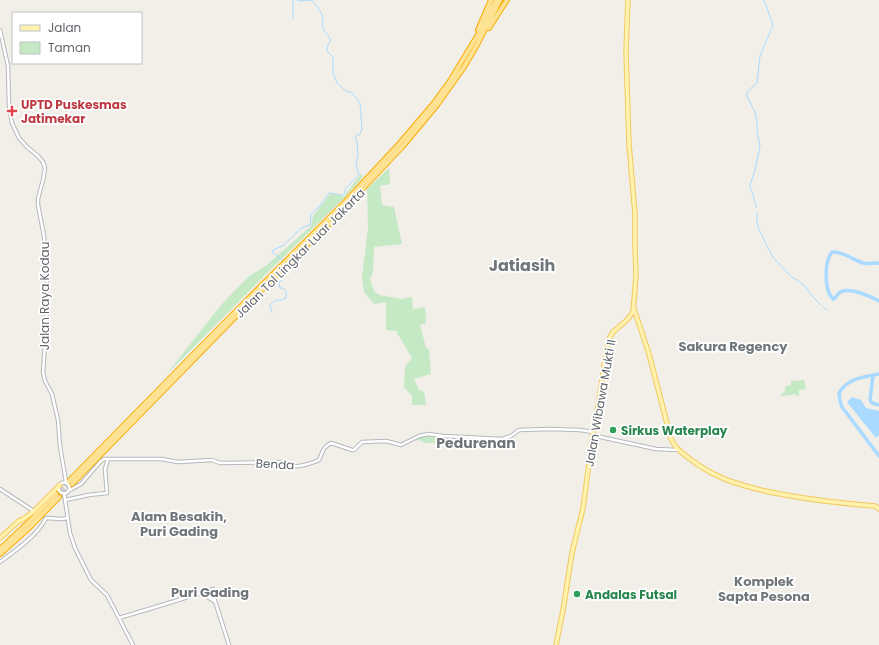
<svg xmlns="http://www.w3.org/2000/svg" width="879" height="645" viewBox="0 0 879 645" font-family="Poppins,sans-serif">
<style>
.green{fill:#c5e8c5}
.water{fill:#aadaff}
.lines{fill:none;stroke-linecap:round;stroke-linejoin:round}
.stream{stroke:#aadaff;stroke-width:1}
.river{stroke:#aadaff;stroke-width:3.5}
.highway-tunnel{stroke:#ccccc8;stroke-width:4;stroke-dasharray:4 2;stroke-linecap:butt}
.minor-casing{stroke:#b5b8bc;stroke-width:4.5}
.major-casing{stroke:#f2c960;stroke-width:5.5}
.highway-casing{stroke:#f9ab00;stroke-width:6}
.minor{stroke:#fff;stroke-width:2.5}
.major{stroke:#fff2af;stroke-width:3.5}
.highway{stroke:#fde293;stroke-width:4}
.health-dot{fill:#e0444e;stroke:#fff;stroke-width:1.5}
.leisure-dot{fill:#2e9e5b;stroke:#fff;stroke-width:1.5}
.labels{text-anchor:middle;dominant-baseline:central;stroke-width:3.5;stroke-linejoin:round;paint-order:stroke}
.health-label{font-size:12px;font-weight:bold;fill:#be3a42;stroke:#fff;text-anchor:start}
.street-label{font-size:12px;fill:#5f6368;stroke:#fff}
.leisure-label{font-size:12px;font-weight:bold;fill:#27864d;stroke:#fff;text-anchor:start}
.neighbourhood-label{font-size:13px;font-weight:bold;fill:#70757a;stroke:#fff}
.quarter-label{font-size:14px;font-weight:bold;fill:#70757a;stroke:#fff}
.district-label{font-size:16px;font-weight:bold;fill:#70757a;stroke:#fff}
</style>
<rect width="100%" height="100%" fill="#f1efe8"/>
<!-- green -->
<path class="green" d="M389,168L390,184L380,186L382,205L394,207L402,244L374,247L373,272L370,279L374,291L379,295L401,299L412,297L413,309L425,307L426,323L420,325L426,348L429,349L431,374L414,379L419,390L424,392L426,405H412V396L404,387L405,367L412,358L396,331L386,330V302L374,304L364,292L362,278L368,228L367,189Z
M361,174L363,177L344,198L267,273L165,376L222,304L248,277L267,265L311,226L313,216L330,194C335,193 339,196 344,196Z
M804,380L806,389L799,390V396H797L796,394H793V395L781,396V393H785V389L786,386L791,385V381Z
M422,435H432L435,436V443H423V441L416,440L415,438Z"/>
<!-- water -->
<path class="water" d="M852,397L861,400L866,408L879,411V435L876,438L847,402Z"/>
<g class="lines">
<!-- stream -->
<path class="stream" d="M297,0L299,1L310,0
M293,18V0
M756,208V204L754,200L753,194L750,188V185L755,170L760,146L757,132V123L755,112L746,94L752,87L757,83L760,56L773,25L764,0
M757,213V222L758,227L766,244L773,257L784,269L792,277L800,282L806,287L811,295L821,305
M283,260L273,253L272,251L273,250L284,245L301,228L310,225L311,214L318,208L329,193C334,192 338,196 342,195C346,194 344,193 345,190C346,187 356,178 359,175L356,164L358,155L357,141L355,138L356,136L360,134L362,129L360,103L352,93L346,91L337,83L333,73V57L327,51C326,46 331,42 330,39C330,37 324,32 323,28C322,25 323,22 323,19C322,12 316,4 311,0
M823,307L827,310
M272,313L270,305C276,298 279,302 286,298V291L283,288H280L279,283L288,272L289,266"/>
<!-- river -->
<path class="river" d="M879,263C874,263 868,264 863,263C853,260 843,251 832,252C824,262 824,290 833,299L835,298C836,297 838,294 839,293C848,286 870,296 879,301
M879,374C863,377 848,378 839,393L840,401L842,407L879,456
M873,375L870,400L872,403L879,405"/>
<!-- highway-tunnel -->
<path class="highway-tunnel" d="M56,494L69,481
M59,497L72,484"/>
<!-- minor casing -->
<g class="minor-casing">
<path id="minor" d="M0,30L8,66L9,106L12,123L19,138L27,147L38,156L43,162L45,168L43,180L40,191L38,199V205L44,236L47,280L46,330L43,372L45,381L52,394L58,420L60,446L66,482
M593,435L605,438L656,449L678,450
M58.5 488a5.5 5.5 0 1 1 11 0a5.5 5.5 0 1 1-11 0Z
M0,489L32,510
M70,490L81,484L100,462L104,459H161L178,462L212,460L220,463L282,462C286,463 290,465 294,466C300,467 313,463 319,460C323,452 322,448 331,443L352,450H354L362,442L386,441L401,445L419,436L428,434L443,436L502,439L511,436L519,430L550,429L580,430L593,432
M64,493L70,533L75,548L91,580L107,595L133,645
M65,500L89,495L107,493L105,469L108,459
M0,562C15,551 38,535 46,518L62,519L67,518
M201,593L214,601
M119,618L172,602L213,589L215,601L229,645"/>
</g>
<!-- major casing -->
<g class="major-casing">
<path id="major" d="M634,309L649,354L671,439C675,448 682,453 690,459C698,465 707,471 716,475C731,483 749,487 765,491C802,499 838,503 875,506L879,509
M18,522L22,520L33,512L60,485
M0,538L20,520
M556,645L563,610L572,553L583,508L593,434L599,400L607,347L610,337L613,332L627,320L633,312L636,276L635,244V214L629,144L626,51L628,0"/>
</g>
<!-- highway casing -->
<g class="highway-casing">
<path id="highway" d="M489,28L507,0
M478,30L491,0
M69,481L242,305L345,202L400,143L434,103L450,81L482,28L496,0
M72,484L287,264L331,222L403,146L437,105L464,67L478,43L500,0
M0,549L27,524L56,494
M0,554L30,527L59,497"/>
</g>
<!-- minor -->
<use href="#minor" class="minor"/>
<!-- major -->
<use href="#major" class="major"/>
<!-- highway -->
<use href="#highway" class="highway"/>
</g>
<!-- markers -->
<path class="health-dot" d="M10 105h4v4h4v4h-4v4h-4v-4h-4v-4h4z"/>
<g class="leisure-dot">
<circle cx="613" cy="430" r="4"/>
<circle cx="577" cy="594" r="4"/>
</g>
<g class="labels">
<!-- health labels -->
<g class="health-label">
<text x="21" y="104">UPTD Puskesmas<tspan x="21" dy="14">Jatimekar</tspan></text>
</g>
<!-- street labels -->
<g class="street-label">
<text transform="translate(300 253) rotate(-45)">Jalan Tol Lingkar Luar Jakarta</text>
<text transform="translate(44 296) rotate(-90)">Jalan Raya Kodau</text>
<text transform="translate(600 403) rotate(-80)">Jalan Wibawa Mukti II</text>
<text transform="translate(275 464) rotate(3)">Benda</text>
</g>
<!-- leisure labels -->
<g class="leisure-label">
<text x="621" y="430">Sirkus Waterplay</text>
<text x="585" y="594">Andalas Futsal</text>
</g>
<!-- neighbourhood labels -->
<g class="neighbourhood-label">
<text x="733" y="346">Sakura Regency</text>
<text x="179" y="516">Alam Besakih,<tspan x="179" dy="15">Puri Gading</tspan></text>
<text x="764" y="581">Komplek<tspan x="764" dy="15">Sapta Pesona</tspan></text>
<text x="210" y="592">Puri Gading</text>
</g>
<!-- quarter labels -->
<g class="quarter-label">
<text x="476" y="443">Pedurenan</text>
</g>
<!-- district labels -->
<g class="district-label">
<text x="522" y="265">Jatiasih</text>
</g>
</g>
<!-- legend -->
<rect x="12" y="12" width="130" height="52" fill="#ffffff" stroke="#bfc1c3"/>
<rect x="20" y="25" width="20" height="6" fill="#fff2af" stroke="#bfc1c3"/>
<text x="48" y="32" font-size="12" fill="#5f6368">Jalan</text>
<rect x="20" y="42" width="20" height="12" fill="#c5e8c5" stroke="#bfc1c3"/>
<text x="48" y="52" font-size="12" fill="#5f6368">Taman</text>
</svg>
